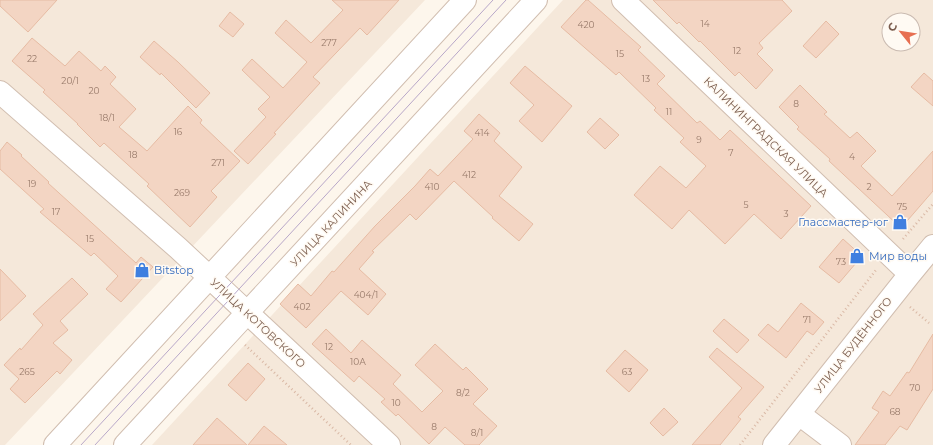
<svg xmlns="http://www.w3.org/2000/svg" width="933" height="445" viewBox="0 0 933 445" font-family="Montserrat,sans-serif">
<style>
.residential{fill:#f5e8da;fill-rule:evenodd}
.building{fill:#f3d5c3;stroke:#e6bba3}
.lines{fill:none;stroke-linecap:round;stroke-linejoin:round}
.minor-casing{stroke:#d1beb0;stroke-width:24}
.path{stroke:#d9b8a5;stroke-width:2.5;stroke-dasharray:1 3;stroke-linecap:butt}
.minor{stroke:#fff;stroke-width:22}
.tram{stroke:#b9a8c9;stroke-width:1}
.labels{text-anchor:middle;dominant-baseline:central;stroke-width:3;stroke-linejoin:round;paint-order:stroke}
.number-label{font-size:9px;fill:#987a6a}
.street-label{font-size:11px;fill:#7a5c4d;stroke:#fffaf3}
.shop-label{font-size:11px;fill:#366cbe;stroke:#fffaf3;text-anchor:start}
</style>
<rect width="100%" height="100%" fill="#fdf6ec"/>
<!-- residential -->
<path class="residential" d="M0,0H425L5,445H0Z
M563,0H933V445H152ZM889,20H913V44H889Z"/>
<!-- building -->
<path class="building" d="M0,0H57L28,32L0,6Z
M332,0H399L367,35L360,28L313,77L320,83L274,133L276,134L248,164L234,151L266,117L258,109L270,97L242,70L252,59L283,88L307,62L275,33L286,20L311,43L343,10Z
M586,0H588L641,47L638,50L665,76L657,84L697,123L700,121L720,140L730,130L811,206L781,239L754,214L725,244L689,210L672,229L634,195L660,166L686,188L706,166L680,142L684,138L654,110L656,108L619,72L616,75L561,27Z
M653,0H782L792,11L759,43L763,48L757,54L773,70L756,89L739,72L735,76L700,41L699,42L679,22L677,24Z
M230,12L244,24L233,37L219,26Z
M826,21L839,34L816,58L803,46Z
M32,38L65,66L79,51L101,71L105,66L116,77L110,84L136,109L119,127L147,151L188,106L202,120L200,123L240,161L211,191L217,197L190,227L147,186L149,184L104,143L100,147L77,124H78L43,92L45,90L12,61Z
M154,41L178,62L210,93L196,108L161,73L160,75L140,57Z
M525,66L572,106L542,142L519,121L534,105L510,83Z
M924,73L933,81V106L911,87Z
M800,85L827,112L824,114L850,138L857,132L876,151L861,166L892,196L933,151V191L901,228L829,161L830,159L797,129L799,127L779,107Z
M479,114L500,133L494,141L522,167L499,196L533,224L519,241L492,218L493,217L454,181L416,220L410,214L372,251L374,252L359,269L386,294L368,315L341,291L306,328L280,304L298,284L311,296L332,271L334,272L375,226L415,186L430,169L438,176L473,139L464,131Z
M600,118L619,135L605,149L587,132Z
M7,142L22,155L21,156L49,182L48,183L136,263L141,257L153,267L121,302L106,289L118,276L94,253L91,256L40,212L44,209L0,169V151Z
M843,239L862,256L839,283L819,267Z
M0,269L26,296L0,321Z
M72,278L88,294L60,321L68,330L53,343L72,360L60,374L57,371L25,403L10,389L19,379L4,365L20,348L21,350L43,325L33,314Z
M801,303L824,322L813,335L807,331L786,358L758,335L768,324L778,332Z
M724,319L749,340L737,353L713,331Z
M326,329L351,353L362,340L401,375L393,384L422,412L443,391L415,365L435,344L463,370L466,367L488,389L473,404L497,426L479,445H465L445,427L429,444L398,414L396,416L381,402L385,399L359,376L354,382L312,344Z
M933,334V389L907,430L900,426L885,445H855L879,412L872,408L883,391L890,396L907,372L909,373Z
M717,348L764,387L738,417L741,419L720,445H692L742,388L709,357Z
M625,350L648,370L629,392L606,371Z
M248,363L265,379L246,401L228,385Z
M664,408L678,422L663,436L650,423Z
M217,418L247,445H193Z
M264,426L287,445H248Z"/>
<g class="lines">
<!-- minor casing -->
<g class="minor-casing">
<path id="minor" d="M623,0L910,274
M0,92L178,248L389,445
M799,414L840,445
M55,445L465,0
M125,445L536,0
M774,445L910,274L933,246"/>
</g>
<!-- path -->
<path class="path" d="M903,239L933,204
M910,307L929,323
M245,345L351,445
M740,445L876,270"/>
<!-- minor -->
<use href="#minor" class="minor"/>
<!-- tram -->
<path class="tram" d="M81,445L493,0
M95,445L506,0"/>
</g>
<!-- icons -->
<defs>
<g id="shop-bare" transform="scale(1.2)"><path d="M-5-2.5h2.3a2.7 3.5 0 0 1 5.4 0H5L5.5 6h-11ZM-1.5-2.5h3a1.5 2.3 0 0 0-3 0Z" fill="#3f7fe0" stroke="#fffaf3" stroke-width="2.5" paint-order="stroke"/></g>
</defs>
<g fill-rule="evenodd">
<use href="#shop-bare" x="900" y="222"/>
<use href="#shop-bare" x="857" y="256"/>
<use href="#shop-bare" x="142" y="270"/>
</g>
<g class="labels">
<!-- number labels -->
<g class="number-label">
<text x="705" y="23">14</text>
<text x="586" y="24">420</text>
<text x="329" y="42">277</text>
<text x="737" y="50">12</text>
<text x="620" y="53">15</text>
<text x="32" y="58">22</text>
<text x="646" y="78">13</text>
<text x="70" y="80">20/1</text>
<text x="94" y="90">20</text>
<text x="796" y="103">8</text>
<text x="669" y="111">11</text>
<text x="107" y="117">18/1</text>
<text x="178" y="131">16</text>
<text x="482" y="132">414</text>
<text x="699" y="139">9</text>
<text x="731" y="152">7</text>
<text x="133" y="154">18</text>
<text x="852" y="156">4</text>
<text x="218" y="162">271</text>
<text x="469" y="174">412</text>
<text x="32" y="183">19</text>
<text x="432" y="186">410</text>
<text x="869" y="186">2</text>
<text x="182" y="192">269</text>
<text x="746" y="204">5</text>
<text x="902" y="206">75</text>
<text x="56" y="211">17</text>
<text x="786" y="213">3</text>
<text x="90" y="238">15</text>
<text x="841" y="261">73</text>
<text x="366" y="294">404/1</text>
<text x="302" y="306">402</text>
<text x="807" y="319">71</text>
<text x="329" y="346">12</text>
<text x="358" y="361">10А</text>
<text x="27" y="371">265</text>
<text x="627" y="371">63</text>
<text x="915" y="387">70</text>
<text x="463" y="392">8/2</text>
<text x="396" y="402">10</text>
<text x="895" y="411">68</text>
<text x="434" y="426">8</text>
<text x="477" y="432">8/1</text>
</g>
<!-- street labels -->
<g class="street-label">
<text transform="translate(766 137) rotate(44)">КАЛИНИНГРАДСКАЯ УЛИЦА</text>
<text transform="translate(331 223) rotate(-47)">УЛИЦА КАЛИНИНА</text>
<text transform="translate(258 323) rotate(43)">УЛИЦА КОТОВСКОГО</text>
<text transform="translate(853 345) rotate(-52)">УЛИЦА БУДЁННОГО</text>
</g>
<!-- shop labels -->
<g class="shop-label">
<text x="888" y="222" text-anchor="end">Глассмастер-юг</text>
<text x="869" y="256">Мир воды</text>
<text x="154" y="270">Bitstop</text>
</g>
</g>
<!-- north arrow -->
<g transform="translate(901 32) rotate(300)"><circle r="19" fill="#fffaf3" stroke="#cabbb1"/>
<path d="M0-3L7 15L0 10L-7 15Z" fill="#e76f51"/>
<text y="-6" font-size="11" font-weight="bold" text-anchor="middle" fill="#7a5c4d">С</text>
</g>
</svg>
